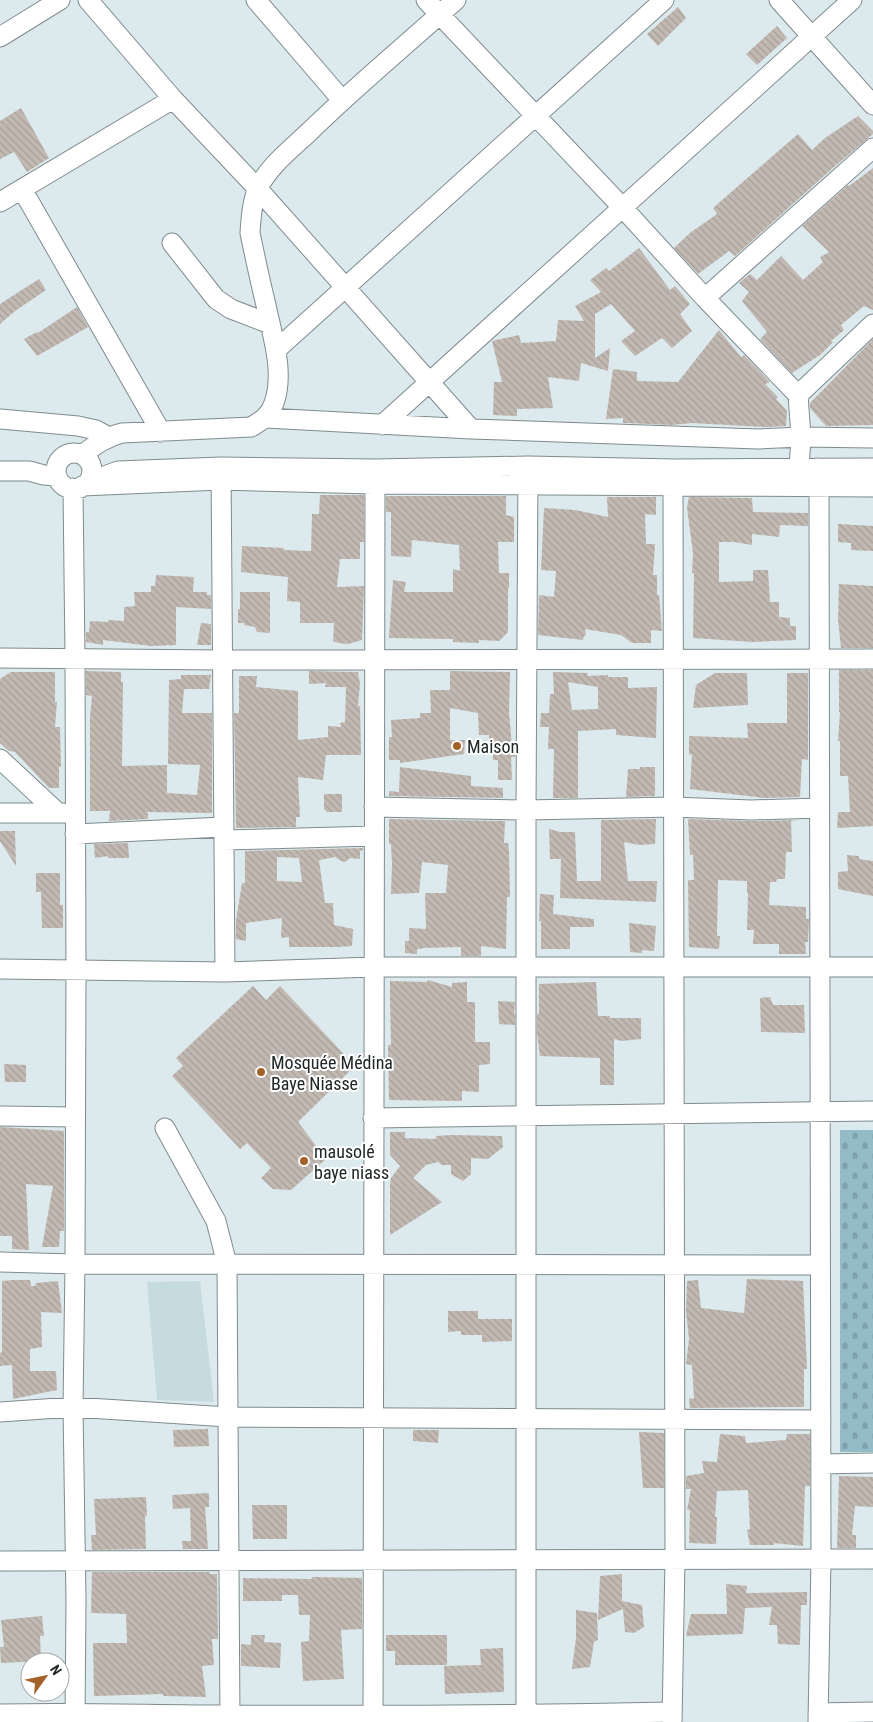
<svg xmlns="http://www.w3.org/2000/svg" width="873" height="1722" viewBox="0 0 873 1722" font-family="'Roboto Condensed',sans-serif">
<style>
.built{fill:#c6dbe0}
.cemetery{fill:url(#cemetery-stones)}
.building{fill:url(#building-back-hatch);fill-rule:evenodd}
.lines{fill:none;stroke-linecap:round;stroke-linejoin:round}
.minor-casing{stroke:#7f8b8e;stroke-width:21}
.minor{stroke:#fff;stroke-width:19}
.poi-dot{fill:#a2622a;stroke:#fff;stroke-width:2}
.labels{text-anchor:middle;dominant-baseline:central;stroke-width:4;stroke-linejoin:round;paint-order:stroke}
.poi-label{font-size:18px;fill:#212627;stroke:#fff;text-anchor:start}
</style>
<defs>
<pattern id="cemetery-stones" width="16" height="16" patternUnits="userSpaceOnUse" patternTransform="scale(1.25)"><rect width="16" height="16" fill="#94bcc7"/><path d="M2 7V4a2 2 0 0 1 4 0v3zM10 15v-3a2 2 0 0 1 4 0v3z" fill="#7fa1ab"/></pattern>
<pattern id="building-back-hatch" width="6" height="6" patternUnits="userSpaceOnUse" patternTransform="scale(1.25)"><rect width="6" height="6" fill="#c2b9b2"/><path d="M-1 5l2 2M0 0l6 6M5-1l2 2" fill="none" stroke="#a69f99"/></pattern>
</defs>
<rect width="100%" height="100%" fill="#dce9ed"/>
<!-- built -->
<path class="built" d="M200,1281L214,1402L157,1400L147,1282Z"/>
<!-- cemetery -->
<path class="cemetery" d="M840,1130H873V1452H840Z"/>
<!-- building -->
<path class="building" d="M678,7L686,18L658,46L647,34Z
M777,26L787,38L757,65L746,54Z
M21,108L49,158L27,172L14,152L0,159V121Z
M858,116L873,131V134L834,167L735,256L729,251L698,274L674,248L690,233L717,214L713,208L798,134L812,150L825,138Z
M873,168V310L864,306L841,325L844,330L831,341L833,342L820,355L792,373L760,339L767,332L742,301L749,292L739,283L750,274L757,280L781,256L803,280L823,262L820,257L829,252L802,226L848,185L849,186Z
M639,248L670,290L675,286L690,304L680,314L692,331L672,348L662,338L635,356L621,341L635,331L611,304L595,314V358L610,348L608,371L581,363L579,381L548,377L553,408L517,409V416L493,415L494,382H502L492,341L519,335L521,343L556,341L558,320L584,321L575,306L601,292L590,280L606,268L609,271Z
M39,279L46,290L15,311L0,324V304Z
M77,307L88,327L37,356L24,339L37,332L38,333Z
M719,330L741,357L744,355L770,382L765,384L778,397L776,399L787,411L786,426L766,427L692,423L671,425L627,423H623V418L606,419L613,369L637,372V381L678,382Z
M873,339V425L826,426L810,408V403Z
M320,495H364V542H360V559H340L337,587L364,586L362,640L348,644L338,643L333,641L334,623H300V602L287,601L288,577L241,572L242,546L284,548V550L311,551L312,514H319Z
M386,496H506V515L514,517V542H498L499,573H509V588H508V632L499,641L479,640V643L453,642V639L389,638L393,580L406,582L404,592H453V569L460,571L459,545L412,540L411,557L391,556V512H386Z
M607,497H656V515L645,514L646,544H655L653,575H657V595H659L662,631L651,630V643H632L621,635L585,629L586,636H584L583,640L538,635L539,595L554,597L556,571L541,570L544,508L575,510L608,517Z
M689,497L752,498L753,512L808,513V526L780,525L779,537L752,534V545L734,542H719V582L753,581V570H768L770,602H779V617L790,618V626H796V640L753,642L693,638L694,573H692L693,553L687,508Z
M838,524L873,526V551L851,550V543L838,542Z
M156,575L194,577L193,592H207V595H211V609L176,607V645L151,646L103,640V645L86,642V632H89L90,621L108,622V620L124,621V607L135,606L134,592H151V586H155Z
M839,584L873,586V648H841L838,619Z
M240,592H270V633L257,632L255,627L244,625V623H238V609H240Z
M201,623L211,624V645H197Z
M839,670H873V826L837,828L838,812H850L848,776H840V741H838L840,712H839Z
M86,671L121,672V682H123L122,766L167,765V793L197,795L200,765L168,764L169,680L181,679V675H211L209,689H184L182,713H212V813L145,812L148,813V819L109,821L110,811H90V717L92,696L86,695Z
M309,671L358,672L360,684L358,706H360L361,755H326L323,780L298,777L300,817H296V827L236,828L234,713H239V676H257L256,687L298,691V740L328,737V726L341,727L340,723L345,722L346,687H325L326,683L309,684Z
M450,671L510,672L509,712L512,747L515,748V757H511L512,780H498V760H493V739H489V735H479L478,713L450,708V740H465L464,754L400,763V760H389V737H392L391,720L420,718V713H431L430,690H450Z
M11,672H55V702H57L55,727H60L61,767L59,766V788H49L15,752L9,751L0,743V679Z
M553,672L588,673L587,676L608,675V677H628V688L657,687L656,738L616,735V729L578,731V798H553L554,749H548L549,727H540L541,713H549L550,694H554ZM568,682L598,687V709L572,710Z
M715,673H747L748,705L693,708L696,685Z
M787,673H808V760L802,759L800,797L765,798L690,789L692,754L689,755V736L748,738L747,723H787Z
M400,767L471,776V786L503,788V798L389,796V791L399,792Z
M640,767H655V796L626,797L628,769H640Z
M324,794H342V812H326V810H324Z
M389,819L505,821L504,843H508L509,851L510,897H507L506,949L481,946V956H461V947L422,948V949H417V954L405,953V941H409V928L426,929L425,893H446L448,865L422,862L419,893L391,894L392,864L391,844H389Z
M656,819L655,844L639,845L624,842L628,881H657L656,902L560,898L561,859H550L549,829L560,832H575L577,881H601V820Z
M688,819L751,821L799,820L791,821L792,852H786L785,879H777L776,882H770L769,905L806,907V919H809L808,942H805L806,954H779V944H753L754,930H747L748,893H747V881L718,880L717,936H720L719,949L689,947L688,880H694L693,855H690Z
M0,831H15L16,866L0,841Z
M128,843L129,858H108V856L95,858L94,844Z
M363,848V850L360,851V859L350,858L345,862L341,861L335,857L319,860L325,903H333L334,925L353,929L352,946L337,947H289V937L281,938L282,918L246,923V941L236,939V921L242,883H245V851ZM277,857L299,858L302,882L277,881Z
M847,855L859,856V859L873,861V896L838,889V872L848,871Z
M36,873H60V905H63V928H42L41,892H36Z
M540,894L554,895L553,914L594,919V927H570V949H541V921H539Z
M629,923L656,926L654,951L642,950V953L630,952Z
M428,980L452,987V983L467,982V1002H475V1042H490V1064L479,1065V1092L462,1091V1101L389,1100L388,1045H391L390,1001V981L427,982Z
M596,982L598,1016H610V1018H641V1039L622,1041L614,1039V1085H600V1058L540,1056L537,1033V1014H539V984Z
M253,986L266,1000L280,986L355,1066L298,1122L326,1159L291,1190L273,1189L261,1178L271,1168L247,1143L240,1149L172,1076L183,1066L176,1058Z
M770,997L773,1005H804L805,1033L761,1032L760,998Z
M498,1001L515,1002L514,1014H510H515V1025L499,1024Z
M4,1064L26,1065V1082H5Z
M0,1127L64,1131V1231H60L59,1247H42L53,1186L26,1184L29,1250L12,1249V1236H0Z
M390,1132H405V1138L436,1139V1136L451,1135L502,1136L503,1147L488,1159L471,1158V1174L463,1181L451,1174V1165H442L438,1162L426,1165L413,1178L442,1202L390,1235V1184L391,1178L400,1166L390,1155Z
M747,1279L803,1281L807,1369H804V1407L690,1408L689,1398L694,1399L692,1365L686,1364L689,1339L686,1311L687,1281L698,1280L701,1308L744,1313Z
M13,1280H30L31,1286H35L36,1283L58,1281L62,1313L41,1312L42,1347L30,1349V1371H56L57,1390L13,1399L12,1365L0,1366V1353L2,1352V1281Z
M448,1311H478V1319H512V1341L482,1342V1335H461V1331L448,1332Z
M208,1429L209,1446L174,1447L173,1430Z
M413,1430H439L438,1443L413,1441Z
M639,1432L664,1433V1488H643Z
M720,1434L745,1436L746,1443L786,1440L787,1434H810V1486H805L803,1546L774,1543V1545H750L747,1530L750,1529L748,1490L717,1491L715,1517H717L716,1544L689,1543L690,1510H687L691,1489H686V1476L704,1473L702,1461L717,1462Z
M839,1476L873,1477V1507L855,1506L852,1535H856V1548H837Z
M209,1493V1507H205L208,1549H183L182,1541H191L190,1508L173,1509L172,1495Z
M146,1497L147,1516H145L146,1549L92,1550L91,1535H96L94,1499Z
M252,1505H287V1539H253Z
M92,1572H209L210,1574H217L218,1639H212L214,1665L202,1666L206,1697L163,1696V1694L94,1696L93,1643H127L126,1614L91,1613Z
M622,1574V1601L642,1605L644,1627L634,1633L625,1632L623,1609L598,1620L600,1576Z
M312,1577L362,1578V1629L341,1630L344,1679L303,1681L301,1642L309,1641L310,1615H299L298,1595H282V1601H243V1578L312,1579Z
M726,1584L747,1586L746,1593L807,1592V1605H801L800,1645L778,1644L777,1625H769L772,1607L745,1608L743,1634L686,1636L691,1614H727Z
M576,1610L597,1613L598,1640L594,1642L590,1667L572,1669L576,1638Z
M42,1616L44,1636H40L41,1661L1,1663L0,1647H4L1,1620Z
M251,1635H265L264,1642L281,1643L280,1668L241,1666V1644L251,1645Z
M386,1635H447V1665H395V1651H386Z
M503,1648L504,1692L445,1694L444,1666L481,1665L480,1649Z"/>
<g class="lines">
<!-- minor casing -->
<g class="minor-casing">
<path id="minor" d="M88,0L173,99L258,189L471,429
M256,0L342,100
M426,0L623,208L705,298L798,395L801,437L799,468
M779,0L873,105
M0,37L60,0
M22,189L161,432
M0,202L173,99
M172,243L216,299L231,309L270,324
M705,298L873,148
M276,350L664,0
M798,395L873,324
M266,418L471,429L758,439L801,437L873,438
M0,419L78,426L96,430L109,437
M382,425L852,0
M56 471a18 18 0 1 1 36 0a18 18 0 1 1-36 0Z
M82,455C95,445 106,437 122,433L251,427C261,421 270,416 274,403C285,372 272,335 266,305C260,281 255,257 250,233C251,218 252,202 258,188C269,166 291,149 309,132C356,86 407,44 456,0
M221,468L225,972
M817,468L819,487L821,1559L818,1722
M0,471H29L44,475L57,476
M94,480L118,471L221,467L375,469L528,466L675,469L873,468
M82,486L220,480L374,484L873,487
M73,488L75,658L76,971L75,1264L73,1407L76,1600L75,1722
M0,658L223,660L873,659
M0,759L58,813
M374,807L526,810L674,807L751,810L819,808
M0,813H64
M75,834L224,827
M224,840L374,836
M0,969L225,972L374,967H873
M0,1116L75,1117
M373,1118L873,1111
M165,1128L216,1221L227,1264L230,1722
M0,1262L75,1264L820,1265
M0,1412L73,1407L228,1417L821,1420
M821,1464L873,1463
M0,1561L873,1559
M818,1713L873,1712
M0,1714C77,1712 154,1715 230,1715C378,1716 525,1715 672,1712
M373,1722L375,469
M526,1722V810L528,466
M672,1722L675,1559L673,486L675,469"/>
</g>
<!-- minor -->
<use href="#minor" class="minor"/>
</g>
<!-- markers -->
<g class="poi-dot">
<circle cx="457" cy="746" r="5"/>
<circle cx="261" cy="1072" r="5"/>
<circle cx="304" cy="1161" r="5"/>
</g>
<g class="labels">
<!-- poi labels -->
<g class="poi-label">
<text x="467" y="746">Maison</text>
<text x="271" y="1062">Mosquée Médina<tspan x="271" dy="21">Baye Niasse</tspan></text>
<text x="314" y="1151">mausolé<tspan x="314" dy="21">baye niass</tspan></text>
</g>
</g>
<!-- north arrow -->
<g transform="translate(45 1677) rotate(57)"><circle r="24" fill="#ffffff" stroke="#a6a8a9"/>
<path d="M0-4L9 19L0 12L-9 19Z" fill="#a2622a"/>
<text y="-8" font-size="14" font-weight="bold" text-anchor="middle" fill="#212627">N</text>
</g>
</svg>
